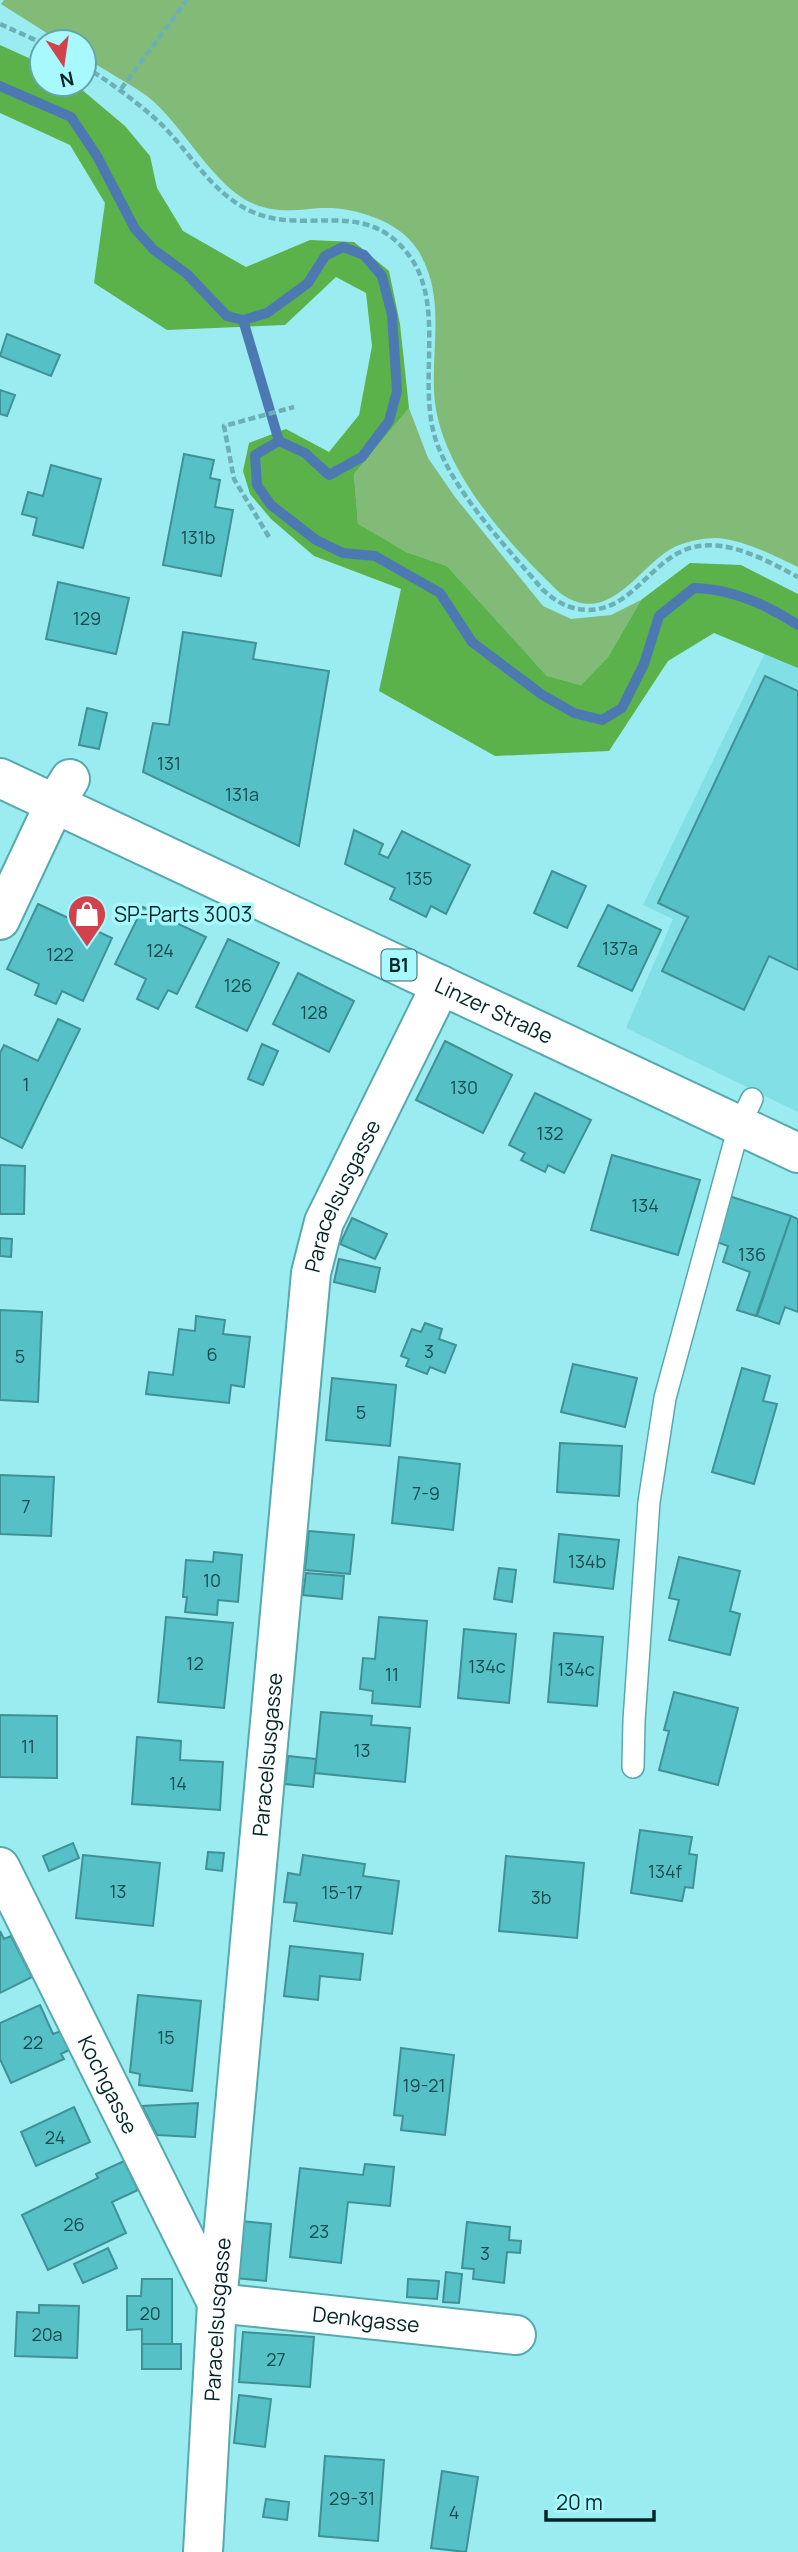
<svg xmlns="http://www.w3.org/2000/svg" width="798" height="2552" viewBox="0 0 798 2552" font-family="Manrope,sans-serif">
<style>
.built{fill:#82dfe5}
.green{fill:#82ba77}
.forest{fill:#5bb14a}
.lines{fill:none;stroke-linecap:round;stroke-linejoin:round}
.stream{stroke:#4d79b2;stroke-width:10}
.building{fill:#55c0c6;stroke:#3f9196;stroke-width:2}
.service-casing{stroke:#58a9ae;stroke-width:24}
.minor-casing{stroke:#58a9ae;stroke-width:42}
.primary-casing{stroke:#58a9ae;stroke-width:42}
.path{stroke:#6cb0b5;stroke-width:4.5;stroke-dasharray:7 3.5;stroke-linecap:butt}
.service{stroke:#fff;stroke-width:21}
.minor{stroke:#fff;stroke-width:38}
.primary{stroke:#fff;stroke-width:38}
.labels{text-anchor:middle;dominant-baseline:central;stroke-width:7;stroke-linejoin:round;paint-order:stroke}
.number-label{font-size:18px;fill:#174c50}
.shield{fill:#a7f9fe;stroke:#346568;stroke-width:2}
.shield-label{font-size:19px;font-weight:bold;fill:#022628}
.poi-label{font-size:21px;fill:#022628;stroke:#a7f9fe;text-anchor:start}
.street-label{font-size:21px;fill:#022628;stroke:#a7f9fe}
</style>
<rect width="100%" height="100%" fill="#9aecf1"/>
<!-- built -->
<path class="built" d="M765,653L798,668V1112L626,1028L673,919L643,905Z"/>
<!-- green -->
<path class="green" d="M4,0H798V567C772,555 745,540 716,538C702,538 682,542 669,550C635,572 607,627 560,593C508,543 437,467 434,391C432,343 445,296 419,252C403,224 363,210 332,208C303,207 285,216 254,204C214,188 182,123 147,96C127,82 104,70 84,57V42H61L1,4Z
M409,408L428,458L455,497L543,606L571,619L611,615L641,600L608,657L581,685L547,676L447,566L406,552L358,525L354,474Z"/>
<!-- forest -->
<path class="forest" d="M0,45L42,64V84H75L125,126L150,156L157,188L183,231L246,267L310,240L354,242L389,271L400,324L409,408L354,474L358,524L406,552L447,566L547,676L581,685L608,657L641,600L690,563L741,565L798,594V668L714,633L668,661L609,751L495,756L379,691L401,589L314,556L271,519L250,494L243,471L249,443L286,429L329,452L359,415L372,346L366,293L336,277L285,325L167,330L94,283L105,203L70,145L0,113Z"/>
<g class="lines">
<!-- stream -->
<path class="stream" d="M0,86L71,117L97,156L135,229L154,250L187,274L227,316L243,320L267,313L308,283L325,256L343,247L364,255L382,276L392,315L397,391L389,421L362,457L329,475L305,453L279,441L255,455L257,485L271,505L316,540L343,553L375,556L440,593L472,642L541,694L574,713L602,720L622,708L644,664L659,616L694,588C732,589 766,604 798,625
M243,320L279,441"/>
</g>
<!-- building -->
<path class="building" d="M7,334L60,355L51,376L0,356Z
M0,390L15,395L7,416L0,414Z
M184,454L214,460L210,478L220,480L215,507L233,510L221,576L163,565Z
M51,465L101,479L83,548L33,535L37,518L22,514L28,492L43,496Z
M58,582L129,598L116,654L46,639Z
M183,632L256,643L253,659L329,671L299,846L143,772L153,723L169,725Z
M765,676L798,691V970L769,956L744,1010L662,971L688,917L658,903Z
M87,708L107,713L99,749L79,745Z
M354,830L383,844L379,854L388,858L402,831L470,865L446,914L431,906L426,917L390,899L395,888L345,864Z
M552,871L586,886L567,928L534,913Z
M38,904L112,938L83,1001L62,991L56,1004L35,995L39,984L7,969Z
M608,905L661,930L632,991L578,966Z
M143,907L206,937L177,994L168,990L158,1009L137,999L146,979L115,964Z
M228,939L279,963L247,1031L196,1007Z
M298,973L354,1001L329,1052L273,1024Z
M58,1019L80,1029L22,1148L0,1137V1053L4,1045L38,1061Z
M445,1041L512,1075L483,1133L416,1100Z
M262,1044L278,1051L263,1085L248,1079Z
M535,1093L591,1120L564,1173L548,1165L545,1172L521,1160L525,1153L509,1145Z
M612,1155L700,1180L678,1255L591,1230Z
M0,1165L25,1166L24,1214H0Z
M729,1196L791,1216L756,1316L737,1310L750,1272L723,1262L728,1246L714,1241Z
M791,1216L798,1219V1312L785,1307L779,1324L757,1316Z
M352,1218L387,1234L375,1259L340,1244Z
M0,1238L12,1239L11,1257L0,1256Z
M339,1259L380,1268L375,1292L334,1282Z
M0,1310L42,1312L38,1402L0,1400Z
M196,1316L225,1320L223,1334L250,1337L244,1387L231,1385L229,1403L146,1394L149,1372L173,1375L179,1329L195,1331Z
M425,1323L442,1329L439,1339L456,1345L445,1373L430,1367L427,1374L406,1366L409,1359L401,1356L412,1329L421,1332Z
M573,1364L637,1378L625,1427L561,1412Z
M742,1368L770,1376L763,1401L777,1404L754,1484L712,1472Z
M332,1378L396,1385L390,1446L326,1440Z
M560,1443L622,1446L619,1496L557,1492Z
M399,1457L460,1464L453,1530L392,1523Z
M0,1475L54,1477L51,1536L0,1534Z
M309,1531L354,1535L350,1574L305,1570Z
M559,1534L619,1540L613,1589L554,1582Z
M214,1552L242,1555L238,1602L218,1600L217,1615L185,1612L187,1597H183L186,1560L213,1562Z
M679,1557L740,1571L730,1611L740,1614L730,1655L669,1640L679,1600L669,1598Z
M499,1568L516,1570L512,1602L494,1599Z
M306,1573L344,1576L342,1599L303,1595Z
M166,1617L233,1623L224,1708L158,1702Z
M379,1617L427,1621L420,1707L372,1703L373,1691L360,1689L363,1658L375,1659Z
M464,1629L516,1634L509,1703L458,1698Z
M554,1633L603,1637L597,1706L548,1702Z
M674,1692L738,1708L718,1785L659,1770L669,1731L664,1730Z
M321,1712L372,1716L371,1725L410,1728L405,1782L315,1773Z
M0,1715L57,1716V1778L0,1777Z
M137,1737L181,1741L180,1760L223,1762L220,1810L132,1804Z
M288,1756L316,1759L313,1787L285,1784Z
M640,1830L692,1837L689,1854L697,1855L693,1888L685,1887L682,1901L631,1893Z
M73,1843L79,1858L49,1871L43,1856Z
M208,1852L224,1853L222,1871L206,1869Z
M83,1855L160,1863L153,1926L76,1918Z
M303,1855L365,1864L363,1876L399,1881L392,1934L294,1921L297,1903L284,1902L288,1873L300,1875Z
M506,1856L584,1863L577,1938L499,1931Z
M0,1931L4,1939L11,1936L32,1977L0,1993Z
M290,1946L363,1954L360,1980L320,1976L318,2000L284,1996Z
M138,1995L201,2001L192,2091L139,2085L140,2074L130,2072Z
M40,2005L53,2034L61,2031L69,2050L61,2054L64,2059L11,2083L0,2059V2023Z
M401,2048L454,2055L445,2135L401,2130L403,2116L394,2115Z
M198,2103L195,2137L157,2135L142,2106Z
M74,2107L90,2142L36,2166L21,2132Z
M124,2161L138,2190L112,2202L126,2233L48,2270L22,2215L98,2178L96,2174Z
M365,2164L394,2167L390,2206L348,2202L341,2263L290,2257L300,2168L363,2175Z
M241,2221L271,2224L266,2281L235,2278Z
M467,2222L510,2227L509,2240L521,2241L520,2253L507,2252L504,2283L473,2279L474,2269L462,2268Z
M108,2248L117,2268L83,2283L74,2264Z
M446,2272L462,2274L459,2303L443,2302Z
M142,2279H172V2344H142V2329L127,2330V2296H141Z
M408,2279L439,2281L437,2299L407,2297Z
M39,2305L79,2306L77,2358L15,2356L17,2312L39,2313Z
M243,2332L314,2337L310,2387L239,2382Z
M142,2344H181V2369H142Z
M239,2395L271,2399L265,2447L234,2443Z
M325,2456L384,2460L378,2541L319,2536Z
M442,2471L478,2477L466,2552L431,2548Z
M266,2499L289,2502L287,2520L263,2517Z"/>
<g class="lines">
<!-- service casing -->
<g class="service-casing">
<path id="service" d="M633,1767L634,1721L649,1502L665,1398L739,1126L752,1099"/>
</g>
<!-- minor casing -->
<g class="minor-casing">
<g id="minor">
<path d="M0,920L54,805L70,779"/>
<path id="s1" d="M0,1867L217,2303"/>
<path id="s2" d="M217,2303L516,2335"/>
<path id="s3" d="M203,2552L217,2303L311,1273L324,1222L441,985"/>
</g>
</g>
<!-- primary casing -->
<g class="primary-casing">
<g id="primary">
<path id="s4" d="M0,778L798,1153"/>
</g>
</g>
<!-- path -->
<path class="path" d="M0,24L42,43
M84,66C111,83 136,101 160,123C191,153 213,196 255,213C310,235 367,196 411,258C444,306 419,378 434,434C449,488 506,546 542,589C556,602 570,610 589,610C632,609 649,563 687,549C724,536 766,560 798,577
M121,89L187,0
M269,537L234,479L224,426L294,407"/>
<!-- service -->
<use href="#service" class="service"/>
<!-- minor -->
<use href="#minor" class="minor"/>
<!-- primary -->
<use href="#primary" class="primary"/>
</g>
<!-- icons -->
<defs>
<g id="shop-pin" transform="scale(2.0125)"><path d="M0 17L-7.5 6A9.5 9.5 0 1 1 7.5 6Z" fill="#d2424d" stroke="#a7f9fe"/><path d="M-5-2.5h2.3a2.7 3.5 0 0 1 5.4 0H5L5.5 6h-11ZM-1.5-2.5h3a1.5 2.3 0 0 0-3 0Z" fill="#fff"/></g>
</defs>
<g fill-rule="evenodd">
<use href="#shop-pin" x="87" y="914"/>
</g>
<g class="labels">
<!-- number labels -->
<g class="number-label">
<text x="198" y="537">131b</text>
<text x="87" y="618">129</text>
<text x="169" y="763">131</text>
<text x="242" y="794">131a</text>
<text x="419" y="878">135</text>
<text x="620" y="948">137a</text>
<text x="160" y="950">124</text>
<text x="60" y="954">122</text>
<text x="238" y="985">126</text>
<text x="314" y="1012">128</text>
<text x="26" y="1084">1</text>
<text x="464" y="1087">130</text>
<text x="550" y="1133">132</text>
<text x="645" y="1205">134</text>
<text x="752" y="1254">136</text>
<text x="429" y="1351">3</text>
<text x="212" y="1354">6</text>
<text x="20" y="1356">5</text>
<text x="361" y="1412">5</text>
<text x="426" y="1493">7-9</text>
<text x="26" y="1506">7</text>
<text x="587" y="1561">134b</text>
<text x="212" y="1580">10</text>
<text x="195" y="1663">12</text>
<text x="487" y="1666">134c</text>
<text x="576" y="1669">134c</text>
<text x="392" y="1674">11</text>
<text x="28" y="1746">11</text>
<text x="362" y="1750">13</text>
<text x="178" y="1783">14</text>
<text x="665" y="1871">134f</text>
<text x="118" y="1891">13</text>
<text x="342" y="1892">15-17</text>
<text x="541" y="1897">3b</text>
<text x="166" y="2037">15</text>
<text x="33" y="2042">22</text>
<text x="424" y="2085">19-21</text>
<text x="55" y="2137">24</text>
<text x="74" y="2224">26</text>
<text x="319" y="2231">23</text>
<text x="485" y="2253">3</text>
<text x="150" y="2313">20</text>
<text x="47" y="2334">20a</text>
<text x="276" y="2359">27</text>
<text x="352" y="2498">29-31</text>
<text x="454" y="2512">4</text>
</g>
<!-- shield labels -->
<rect class="shield" x="381.5" y="949.5" width="35" height="31" rx="5"/>
<g class="shield-label">
<text x="399" y="965">B1</text>
</g>
<!-- poi labels -->
<g class="poi-label">
<text x="114" y="914">SP-Parts 3003</text>
</g>
<!-- street labels -->
<g class="street-label">
<text stroke="none"><textPath href="#s4" startOffset="546">Linzer Straße</textPath></text>
<text stroke="none"><textPath href="#s3" startOffset="1367">Paracelsusgasse</textPath></text>
<text stroke="none"><textPath href="#s3" startOffset="800">Paracelsusgasse</textPath></text>
<text stroke="none"><textPath href="#s1" startOffset="243">Kochgasse</textPath></text>
<text stroke="none"><textPath href="#s3" startOffset="233">Paracelsusgasse</textPath></text>
<text stroke="none"><textPath href="#s2" startOffset="150">Denkgasse</textPath></text>
</g>
</g>
<!-- north arrow -->
<g transform="translate(63 63) rotate(167)"><circle r="33" fill="#a7f9fe" stroke="#65a5a8" stroke-width="2"/>
<path d="M0-5L12 26L0 18L-12 26Z" fill="#d2424d"/>
<text y="-10" font-size="19" font-weight="bold" text-anchor="middle" fill="#022628">N</text>
</g>
<!-- scale -->
<path d="M546 2510v10h108v-10" fill="none" stroke="#022628" stroke-width="3.5"/>
<text x="556" y="2510" font-size="21" fill="#022628" stroke="#a7f9fe" stroke-width="5" paint-order="stroke">20 m</text>
</svg>
